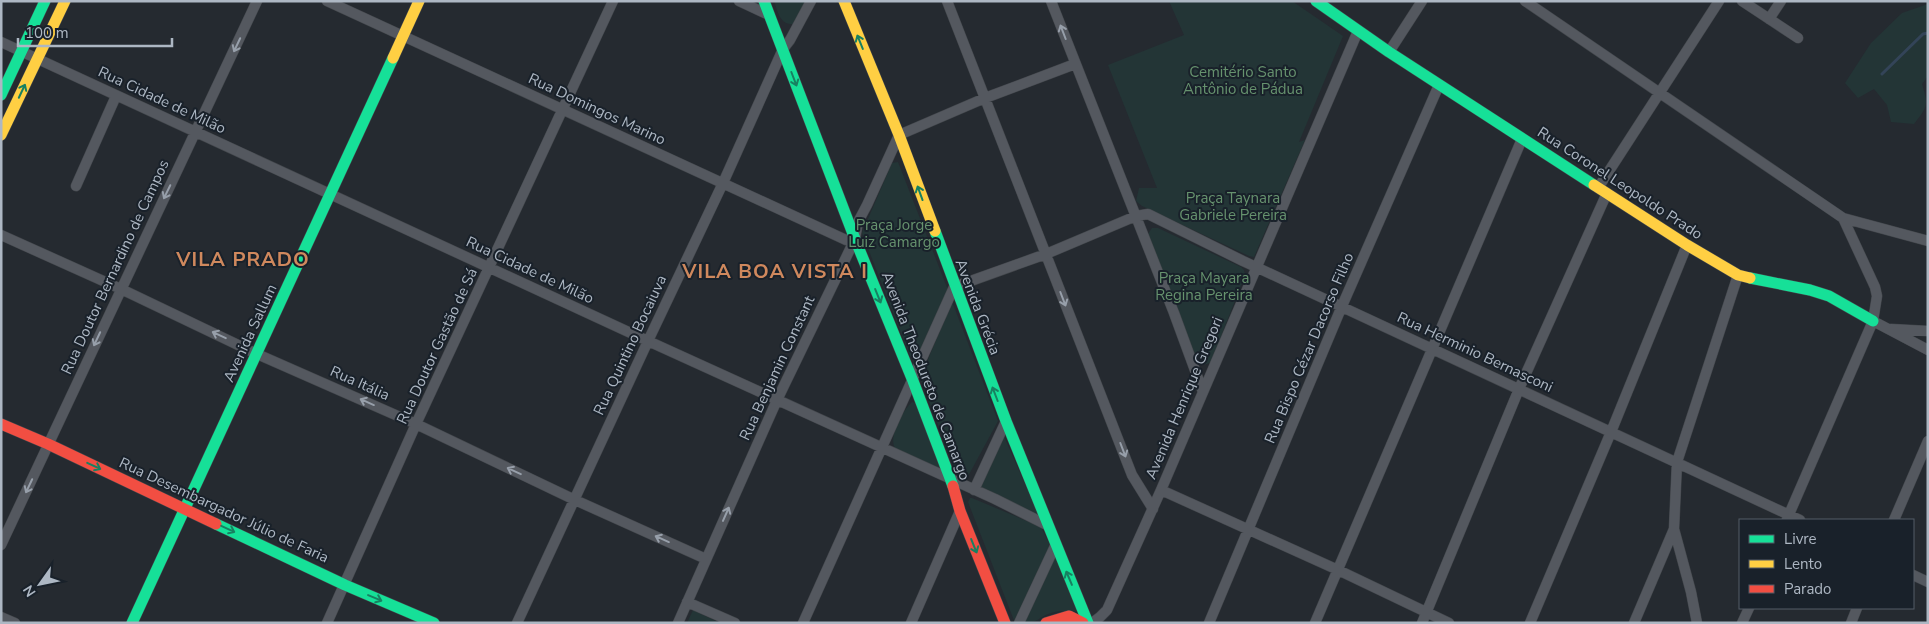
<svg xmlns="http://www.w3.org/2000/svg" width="1929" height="624" viewBox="0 0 1929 624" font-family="'Nunito Sans',sans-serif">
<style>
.green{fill:#233536}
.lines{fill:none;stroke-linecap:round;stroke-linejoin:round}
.stream{stroke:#334458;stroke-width:3}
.street-casing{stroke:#42464b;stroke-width:11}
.fast-casing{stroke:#42464b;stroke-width:12}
.slow-casing{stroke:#42464b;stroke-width:12}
.jam-casing{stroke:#42464b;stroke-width:12}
.street{stroke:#54585f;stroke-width:10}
.fast{stroke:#16e098;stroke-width:11}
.slow{stroke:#ffcf43;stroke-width:11}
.jam{stroke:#f24e42;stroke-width:11}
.oneway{stroke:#979faa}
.oneway2{stroke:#188061}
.labels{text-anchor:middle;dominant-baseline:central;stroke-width:4;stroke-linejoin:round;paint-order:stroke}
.park-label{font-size:15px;fill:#66926e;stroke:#19212a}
.street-label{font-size:15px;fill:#adb7c3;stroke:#19212a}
.district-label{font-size:20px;font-weight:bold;letter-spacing:1px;fill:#cf885d;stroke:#19212a}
</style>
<rect width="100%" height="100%" fill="#252a30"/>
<!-- green -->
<path class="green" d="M774,1H808L795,24C780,26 778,12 774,1Z
M1169,1H1292L1343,36L1299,142L1305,140L1254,257L1249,256L1142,206L1136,201L1139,188H1157L1108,65L1184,35Z
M1928,4V76L1922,84C1929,106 1927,107 1914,124L1891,122L1887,105L1874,89L1858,98L1845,83L1871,43L1902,13Z
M898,162L948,290L919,355L915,359L910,356L862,233L892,163Z
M1152,228H1158L1241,267L1244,270L1245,275L1211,362C1206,365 1201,366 1197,360L1148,238V234Z
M953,304L998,421L966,480L957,474L920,378L951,305Z
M912,402L915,403L944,474L895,448C888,437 903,410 912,402Z
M1003,434L1039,516L980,487Z
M970,498H972L1041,527L1051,547L1015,623L968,502Z
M1054,555L1080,612C1070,611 1060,610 1051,613C1036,618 1040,623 1021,623Z
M693,610L720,623H687Z"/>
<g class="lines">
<!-- stream -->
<path class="stream" d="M1882,74L1923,34L1928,33"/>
<!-- street casing -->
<g class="street-casing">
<path id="street" d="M327,1L846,240L855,239
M739,1L769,15
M947,1L1132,475L1153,509
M1051,1L1174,313L1203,392
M1525,1L1843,218L1928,241
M1742,1L1798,38
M1769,19L1781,1
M1,42L648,341L995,499L1047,525
M1389,52L1422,1
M76,186L116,96
M1598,188L1719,1
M1,235L121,289L257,354L416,424L575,500L706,559
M1873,321L1928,350
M1891,329L1928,331
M974,490L1006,421
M1161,490L1338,570L1449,623
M1787,519L1873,321L1877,296L1875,287L1843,218
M1894,520L1928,441
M1,545L257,1
M1913,575L1928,582
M687,602L735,623
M1,617L15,623
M327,623L416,424L613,1
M517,623L648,341L723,183L783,49L790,40L811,1
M678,623L777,400L855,239L858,222L867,205L899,135L985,98L1075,64
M803,623L954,287L1046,254L1136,216L1148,214L1243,261L1800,520
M911,623L960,511
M1019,623L1055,546
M1092,623L1100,617L1107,610L1161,490L1358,31
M1209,623L1342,306L1439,85
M1315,623L1522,139
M1422,623L1519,389L1607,193
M1530,623L1611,432L1687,245
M1634,623L1674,529
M1697,623L1691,592L1674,529L1677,462L1738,275
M1742,623L1749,608
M1851,623L1857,608"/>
</g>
<!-- fast casing -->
<g class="fast-casing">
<path id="fast" d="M764,1L855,239L913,381L953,486
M1316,1L1389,52L1594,185
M1,95L45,1
M935,231L1006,421L1088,623
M1750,278L1810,290L1829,296L1873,321
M216,524L345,585L434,623
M132,623L393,58"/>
</g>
<!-- slow casing -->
<g class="slow-casing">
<path id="slow" d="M844,1L899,135L935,231
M393,58L419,1
M1,135L65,1
M1594,185L1687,245L1738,275L1750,278"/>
</g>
<!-- jam casing -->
<g class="jam-casing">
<path id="jam" d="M1,424L48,444L216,524
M953,486L960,511L1005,623
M1046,623L1069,616L1083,623"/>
</g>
<!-- street -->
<use href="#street" class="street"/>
<!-- fast -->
<use href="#fast" class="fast"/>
<!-- slow -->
<use href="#slow" class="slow"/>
<!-- jam -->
<use href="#jam" class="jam"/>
</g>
<!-- one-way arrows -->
<defs><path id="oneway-shaft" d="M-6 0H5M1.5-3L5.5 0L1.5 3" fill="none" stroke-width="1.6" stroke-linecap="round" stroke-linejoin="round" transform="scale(1.25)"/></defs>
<g class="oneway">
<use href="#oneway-shaft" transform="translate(1063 32) rotate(-111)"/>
<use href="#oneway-shaft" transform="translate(237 45) rotate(115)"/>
<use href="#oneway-shaft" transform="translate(167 192) rotate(116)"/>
<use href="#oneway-shaft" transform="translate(1063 299) rotate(69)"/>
<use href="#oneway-shaft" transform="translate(219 335) rotate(-155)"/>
<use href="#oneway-shaft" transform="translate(97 339) rotate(115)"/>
<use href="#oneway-shaft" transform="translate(367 402) rotate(-156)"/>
<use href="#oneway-shaft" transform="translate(1123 450) rotate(69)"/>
<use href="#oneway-shaft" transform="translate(514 471) rotate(-155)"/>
<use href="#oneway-shaft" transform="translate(29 486) rotate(115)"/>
<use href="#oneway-shaft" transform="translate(726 514) rotate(-66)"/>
<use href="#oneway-shaft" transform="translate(662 539) rotate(-156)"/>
</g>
<g class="oneway2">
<use href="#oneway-shaft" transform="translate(860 42) rotate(-112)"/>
<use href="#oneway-shaft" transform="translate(794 79) rotate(69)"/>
<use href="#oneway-shaft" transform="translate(22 91) rotate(-65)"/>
<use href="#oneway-shaft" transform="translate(920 193) rotate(-110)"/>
<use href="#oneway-shaft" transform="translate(878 296) rotate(68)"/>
<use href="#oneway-shaft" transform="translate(995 394) rotate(-111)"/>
<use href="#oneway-shaft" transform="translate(94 466) rotate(25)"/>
<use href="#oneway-shaft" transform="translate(228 529) rotate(25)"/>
<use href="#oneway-shaft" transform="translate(974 546) rotate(68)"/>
<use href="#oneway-shaft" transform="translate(1069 578) rotate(-113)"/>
<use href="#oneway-shaft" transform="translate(375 598) rotate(23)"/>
</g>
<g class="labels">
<!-- park labels -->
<g class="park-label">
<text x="1243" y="72">Cemitério Santo<tspan x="1243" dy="17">Antônio de Pádua</tspan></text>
<text x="1233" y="198">Praça Taynara<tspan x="1233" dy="17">Gabriele Pereira</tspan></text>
<text x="894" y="225">Praça Jorge<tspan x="894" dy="17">Luiz Camargo</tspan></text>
<text x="1204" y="278">Praça Mayara<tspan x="1204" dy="17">Regina Pereira</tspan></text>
</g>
<!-- street labels -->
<g class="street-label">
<text transform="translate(162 100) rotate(25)">Rua Cidade de Milão</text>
<text transform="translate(597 109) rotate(25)">Rua Domingos Marino</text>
<text transform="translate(1620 183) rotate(33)">Rua Coronel Leopoldo Prado</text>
<text transform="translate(115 267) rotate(-65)">Rua Doutor Bernardino de Campos</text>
<text transform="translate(530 270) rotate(25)">Rua Cidade de Milão</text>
<text transform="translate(978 307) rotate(69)">Avenida Grécia</text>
<text transform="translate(250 333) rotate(-65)">Avenida Sallum</text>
<text transform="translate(630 345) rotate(-65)">Rua Quintino Bocaiuva</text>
<text transform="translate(437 346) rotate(-65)">Rua Doutor Gastão de Sá</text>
<text transform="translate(1309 348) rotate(-67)">Rua Bispo Cézar Dacorso Filho</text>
<text transform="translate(1475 352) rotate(25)">Rua Herminio Bernasconi</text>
<text transform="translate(777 368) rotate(-65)">Rua Benjamin Constant</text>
<text transform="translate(926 376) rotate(69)">Avenida Theodureto de Camargo</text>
<text transform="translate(360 383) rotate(24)">Rua Itália</text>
<text transform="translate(1184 398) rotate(-67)">Avenida Henrique Gregori</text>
<text transform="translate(224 510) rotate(25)">Rua Desembargador Júlio de Faria</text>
</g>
<!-- district labels -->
<g class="district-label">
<text x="243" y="259">VILA PRADO</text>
<text x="775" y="271">VILA BOA VISTA I</text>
</g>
</g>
<!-- border -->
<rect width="1929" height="624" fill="none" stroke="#adb7c3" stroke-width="5"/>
<!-- legend -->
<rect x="1739" y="519" width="175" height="90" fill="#19212a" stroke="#545d67"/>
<rect x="1749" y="535" width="25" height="8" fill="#16e098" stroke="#545d67"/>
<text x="1784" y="544" font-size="15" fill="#adb7c3">Livre</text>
<rect x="1749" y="560" width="25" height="8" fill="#ffcf43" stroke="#545d67"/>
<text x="1784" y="569" font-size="15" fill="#adb7c3">Lento</text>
<rect x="1749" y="585" width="25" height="8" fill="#f24e42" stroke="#545d67"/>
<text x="1784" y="594" font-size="15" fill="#adb7c3">Parado</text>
<!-- north arrow -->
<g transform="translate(40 584) rotate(237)" stroke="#19212a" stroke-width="4" paint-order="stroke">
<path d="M0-4L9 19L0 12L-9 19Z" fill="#adb7c3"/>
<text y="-8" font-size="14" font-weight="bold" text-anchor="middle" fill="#adb7c3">N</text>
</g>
<!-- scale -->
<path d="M18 38v8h154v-8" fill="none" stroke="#adb7c3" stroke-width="2.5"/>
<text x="25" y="38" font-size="15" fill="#adb7c3" stroke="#19212a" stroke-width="4" paint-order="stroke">100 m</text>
</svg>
